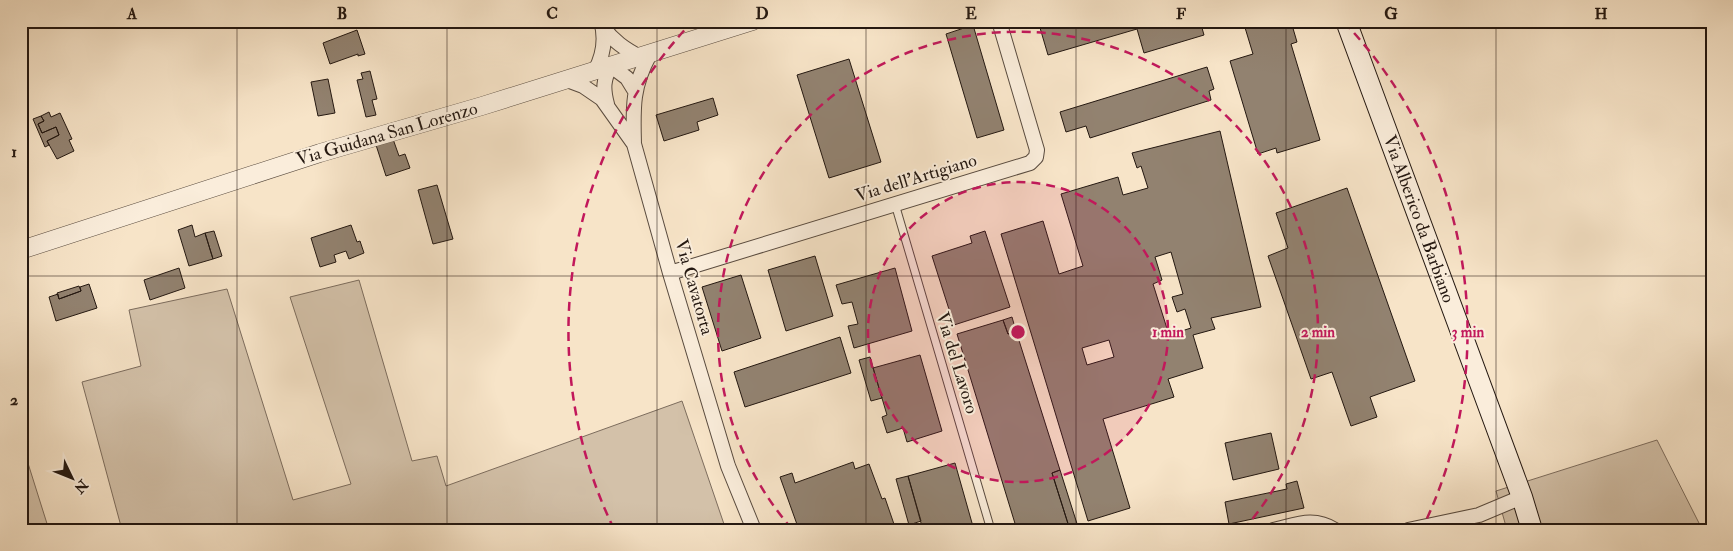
<svg xmlns="http://www.w3.org/2000/svg" width="1733" height="551" viewBox="0 0 1733 551" font-family="'IM FELL Double Pica',serif">
<style>
.green{fill:#d3c1a9;stroke:#7c6c5d}
.building{fill:#928270;stroke:#241811;fill-rule:evenodd}
.lines{fill:none;stroke-linecap:round;stroke-linejoin:round}
.service-casing{stroke:#594b3f;stroke-width:9}
.minor-casing{stroke:#594b3f;stroke-width:16}
.tertiary-casing{stroke:#594b3f;stroke-width:19}
.secondary-casing{stroke:#241811;stroke-width:22}
.service{stroke:#faeddb;stroke-width:7}
.minor{stroke:#faeddb;stroke-width:14}
.tertiary{stroke:#faeddb;stroke-width:18}
.secondary{stroke:#faeddb;stroke-width:20}
.grid{fill:none;stroke:#241811;stroke-width:1;stroke-opacity:0.55}
.ring{fill:none;stroke:#c2185b;stroke-width:2.5;stroke-dasharray:9 6}
.labels{text-anchor:middle;dominant-baseline:central;stroke-width:4;stroke-linejoin:round;paint-order:stroke}
.street-label{font-size:18px;fill:#241811;stroke:#faeddb}
.centre{fill:#c2185b;stroke:#faeddb;stroke-width:2.5}
.ring-label{font-size:15px;text-anchor:middle;font-weight:bold;fill:#c2185b;stroke:#faeddb;stroke-width:4;stroke-linejoin:round;paint-order:stroke}
.neatline{fill:none;stroke:#241811;stroke-width:2}
.grid-label{font-size:16px;text-anchor:middle;font-weight:bold;fill:#241811}
</style>
<rect width="100%" height="100%" fill="#f7e4c8"/>
<filter id="stains"><feTurbulence type="fractalNoise" baseFrequency=".004" numOctaves="4"/><feColorMatrix values="0 0 0 0 .2 0 0 0 0 .09 0 0 0 0 .02 0 0 0 .5 -.17"/></filter>
<radialGradient id="worn" r=".72"><stop offset=".6" stop-color="#630" stop-opacity="0"/><stop offset="1" stop-color="#630" stop-opacity=".3"/></radialGradient>
<!-- green -->
<path class="green" d="M359,280L412,461L437,456L446,486L682,401L726,530H122L82,382L141,366L129,310L227,289L293,500L351,484L290,297Z
M1657,440L1702,529L1712,525V530H1507L1496,491Z
M21,441L49,530H21Z"/>
<!-- building -->
<path class="building" d="M1038,21H1200L1204,35L1144,53L1137,29L1048,55Z
M1243,21H1285L1286,26L1292,25L1297,42L1291,44L1320,140L1277,153L1276,148L1258,154L1230,61L1253,54Z
M973,25L1004,130L977,138L946,34Z
M357,30L365,54L358,56V54L330,64L323,43Z
M849,59L881,162L829,178L797,75Z
M1207,67L1214,89L1209,91L1211,100L1090,138L1086,126L1066,132L1060,112Z
M370,71L377,99L372,100L376,115L366,117L357,80L363,79L361,73Z
M328,79L335,113L318,116L311,82Z
M713,98L718,115L697,122L699,130L664,141L656,115Z
M49,112L51,117L60,113L72,139L69,140L74,151L57,159L47,141L59,135L56,127L42,133L38,124L44,121L41,116Z
M41,116L44,121L38,124L42,133L56,127L59,135L47,141L49,145L45,147L33,119Z
M1220,131L1261,307L1211,318L1215,329L1193,335L1203,368L1168,379L1174,397L1103,419L1130,508L1088,521L1001,234L1043,221L1059,274L1083,266L1061,194L1118,177L1123,195L1148,188L1141,166L1137,168L1132,153ZM1171,252L1183,294L1172,297L1177,312L1185,309L1191,328L1169,335L1153,284L1162,280L1155,257ZM1109,340L1114,357L1087,365L1082,348Z
M393,139L399,156L405,154L410,168L386,176L376,145Z
M437,185L453,239L433,244L418,190Z
M1347,188L1415,381L1370,397L1377,417L1351,426L1332,372L1311,379L1268,256L1288,248L1276,213Z
M192,225L195,237L205,233L213,259L189,266L178,230Z
M351,225L357,242L360,241L364,253L349,259L346,251L334,255L336,262L320,267L311,238Z
M214,231L222,256L213,259L205,233Z
M985,231L1010,307L954,325L932,256L972,243L970,236Z
M815,256L833,316L786,331L768,270Z
M179,268L185,288L150,300L144,280Z
M895,268L912,331L854,348L848,326L858,324L852,302L842,304L836,285Z
M741,275L761,338L722,351L702,287Z
M89,284L97,308L56,321L49,297L58,294L59,299L81,291L80,287Z
M79,286L81,291L59,299L57,293Z
M1012,317L1016,331L1008,334L1003,320Z
M1003,320L1008,334L1016,331L1060,470L1052,473L1070,530H1017L957,334Z
M840,337L851,373L745,407L734,372Z
M920,355L942,431L907,442L903,428L887,433L882,417L887,415L873,368Z
M870,357L882,398L871,401L859,360Z
M1271,433L1279,469L1233,480L1225,443Z
M853,462L855,469L869,464L882,499L885,498L896,530H799L780,477L792,473L795,483Z
M955,463L974,530H923L908,476Z
M1060,470L1079,530H1070L1052,473Z
M908,476L921,521L909,525L896,479Z
M1297,481L1304,508L1229,524L1225,502L1287,489L1286,484Z"/>
<g class="lines">
<!-- service casing -->
<g class="service-casing">
<path id="service" d="M895,204L991,530"/>
</g>
<!-- minor casing -->
<g class="minor-casing">
<path id="minor" d="M603,27C613,41 625,49 640,57
M595,71C603,56 606,38 601,21
M567,80L583,86L602,99L634,144L670,273L728,466L754,530
M607,104C603,89 603,79 611,66L627,78L635,91
M634,144C633,107 632,87 650,54
M670,273L1030,163L1036,157L1037,150L999,21
M1273,530C1296,525 1313,516 1335,530
M1408,530L1479,515L1522,497"/>
</g>
<!-- tertiary casing -->
<g class="tertiary-casing">
<path id="tertiary" d="M21,250L320,153L482,106L753,21"/>
</g>
<!-- secondary casing -->
<g class="secondary-casing">
<path id="secondary" d="M1346,21L1522,497L1532,530"/>
</g>
<!-- service -->
<use href="#service" class="service"/>
<!-- minor -->
<use href="#minor" class="minor"/>
<!-- tertiary -->
<use href="#tertiary" class="tertiary"/>
<!-- secondary -->
<use href="#secondary" class="secondary"/>
</g>
<!-- grid -->
<path class="grid" d="M237,21V530M447,21V530M657,21V530M866,21V530M1076,21V530M1286,21V530M1496,21V530M21,276H1712"/>
<!-- distance rings -->
<circle cx="1018" cy="332" r="150" fill="#c2185b" fill-opacity=".12"/>
<g class="ring">
<circle cx="1018" cy="332" r="150"/>
<path d="M792 529A300 300 0 1 1 1244 529"/>
<path d="M614 529A450 450 0 0 1 692 22M1344 22A450 450 0 0 1 1422 529"/>
</g>
<g class="labels">
<!-- street labels -->
<g class="street-label">
<text transform="translate(387 134) rotate(-16)">Via Guidana San Lorenzo</text>
<text transform="translate(916 178) rotate(-17)">Via dell'Artigiano</text>
<text transform="translate(1419 219) rotate(70)">Via Alberico da Barbiano</text>
<text transform="translate(694 287) rotate(74)">Via Cavatorta</text>
<text transform="translate(957 363) rotate(73)">Via del Lavoro</text>
</g>
</g>
<circle cx="1018" cy="332" r="8" class="centre"/>
<g class="ring-label">
<text x="1168" y="337">1 min</text>
<text x="1318" y="337">2 min</text>
<text x="1468" y="337">3 min</text>
</g>
<!-- margin -->
<rect width="1733" height="551" fill="none" stroke="#f7e4c8" stroke-width="55"/>
<!-- north arrow -->
<g transform="translate(72 478) rotate(133)" stroke="#faeddb" stroke-width="4" paint-order="stroke">
<path d="M0-4L9 19L0 12L-9 19Z" fill="#241811"/>
<text y="-8" font-size="14" font-weight="bold" text-anchor="middle" fill="#241811">N</text>
</g>
<rect x="28" y="28" width="1678" height="496" class="neatline"/>
<g class="grid-label">
<text x="132" y="19">A</text>
<text x="342" y="19">B</text>
<text x="552" y="19">C</text>
<text x="762" y="19">D</text>
<text x="971" y="19">E</text>
<text x="1181" y="19">F</text>
<text x="1391" y="19">G</text>
<text x="1601" y="19">H</text>
<text x="14" y="157">1</text>
<text x="14" y="405">2</text>
</g>
<rect width="100%" height="100%" filter="url(#stains)"/>
<rect width="100%" height="100%" fill="url(#worn)"/>
</svg>
